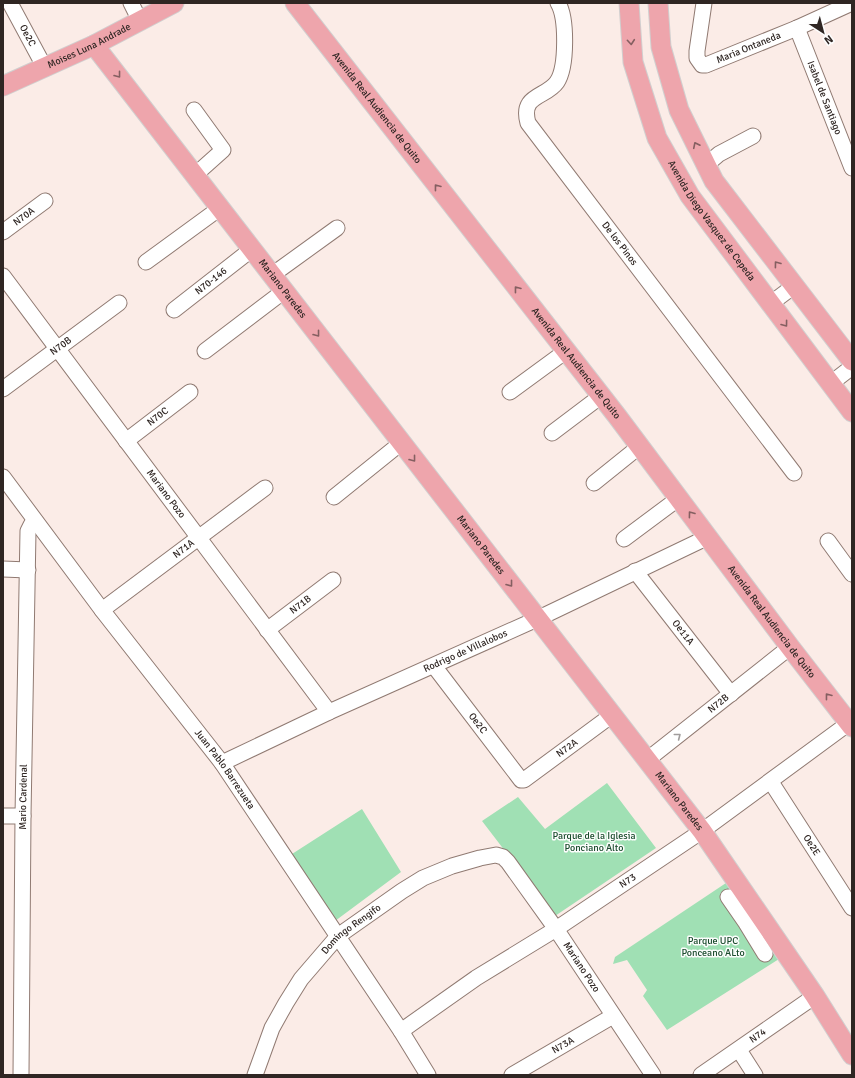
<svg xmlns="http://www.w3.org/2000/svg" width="855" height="1078" viewBox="0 0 855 1078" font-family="Signika,sans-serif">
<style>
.green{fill:#a0e0b4}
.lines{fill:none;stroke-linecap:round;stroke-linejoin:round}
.minor-casing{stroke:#907a72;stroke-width:17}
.major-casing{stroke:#d1cfcf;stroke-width:21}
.minor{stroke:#fff;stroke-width:15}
.major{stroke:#eea5ac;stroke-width:19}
.oneway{stroke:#855f61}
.oneway2{stroke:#a19d9c}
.labels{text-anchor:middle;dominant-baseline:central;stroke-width:3;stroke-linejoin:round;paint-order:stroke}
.street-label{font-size:10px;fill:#2f2623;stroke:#fdfdfd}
.park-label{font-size:10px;fill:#1a4c2d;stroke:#fdfdfd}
</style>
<rect width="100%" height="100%" fill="#fbece7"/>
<!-- green -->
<path class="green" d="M607,783L656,848L555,916L482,821L518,797L545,829Z
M362,809L401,872L335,921L292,854Z
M726,883L779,959L667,1030L643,996L647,990L627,960L613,964L615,957Z"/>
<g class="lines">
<!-- minor casing -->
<g class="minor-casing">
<g id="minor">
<path id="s1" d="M10,3L45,68"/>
<path d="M131,3L140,21"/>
<path id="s2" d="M558,3C567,18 567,67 557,82C546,98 520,94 528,123L794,473"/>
<path id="s3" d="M704,3L697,51V58L702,65H706L797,28L852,3"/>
<path id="s4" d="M797,28L852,168"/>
<path d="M194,110L223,150L195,175"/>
<path d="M706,165L719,154L753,136"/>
<path id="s5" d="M3,232L45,201"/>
<path d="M146,262L220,208"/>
<path d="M272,275L337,228"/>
<path id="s6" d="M3,276L329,712"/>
<path d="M770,304L794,286"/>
<path id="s7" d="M174,310L252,249"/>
<path d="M205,351L284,291"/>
<path d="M830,384L852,367"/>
<path id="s8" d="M3,389L119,303"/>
<path d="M510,392L566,351"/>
<path d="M552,433L601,396"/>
<path id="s9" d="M126,441L190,392"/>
<path id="s10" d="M3,477L102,610L222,763L401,1031L428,1075"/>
<path d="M594,483L640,446"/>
<path d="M334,497L401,443"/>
<path d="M624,539L679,498"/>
<path d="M828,541L852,574"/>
<path d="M3,569L28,570"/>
<path id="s11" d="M635,571L731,694"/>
<path id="s12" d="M102,610L265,488"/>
<path id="s13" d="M267,630L333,580"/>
<path id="s14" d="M434,666L521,780H524L612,715"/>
<path id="s15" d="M647,760L790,647"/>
<path id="s16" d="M222,763L329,712L537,619L708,537"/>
<path id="s17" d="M771,782L852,908"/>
<path d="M3,816H23"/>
<path d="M728,897L746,923L765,954"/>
<path id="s18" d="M401,1031L476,978L556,929L702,831L849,723"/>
<path d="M739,1050L755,1075"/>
<path id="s19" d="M21,1075L23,816L28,531L31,525L36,522"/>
<path id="s20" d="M255,1075L272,1028L286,1003L301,979L338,936L402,891L423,878L452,866L480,858L496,855L503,857L508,862L556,929L653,1075"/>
<path id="s21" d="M512,1075L613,1016"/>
<path id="s22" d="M701,1075L815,996"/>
</g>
</g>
<!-- major casing -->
<g class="major-casing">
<g id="major">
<path id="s23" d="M295,3L617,416L790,647L852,727"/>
<path id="s24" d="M629,3L633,62L657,138L690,196L852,412"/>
<path d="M658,3L661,47L679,110L714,181L852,361"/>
<path id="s25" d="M94,45L702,831L815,996L852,1055"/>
<path id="s26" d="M3,86L94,45L174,3"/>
</g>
</g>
<!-- minor -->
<use href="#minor" class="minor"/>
<!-- major -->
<use href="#major" class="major"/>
</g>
<!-- one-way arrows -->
<defs><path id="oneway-chevron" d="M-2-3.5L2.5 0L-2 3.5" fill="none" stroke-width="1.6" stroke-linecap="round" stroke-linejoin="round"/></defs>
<g class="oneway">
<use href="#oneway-chevron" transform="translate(631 42) rotate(85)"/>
<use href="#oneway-chevron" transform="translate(118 75) rotate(52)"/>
<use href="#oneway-chevron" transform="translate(696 145) rotate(-116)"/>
<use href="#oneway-chevron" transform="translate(437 187) rotate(-128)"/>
<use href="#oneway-chevron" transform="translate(777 264) rotate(-127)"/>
<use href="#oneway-chevron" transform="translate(517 289) rotate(-128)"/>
<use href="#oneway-chevron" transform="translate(785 324) rotate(53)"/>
<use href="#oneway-chevron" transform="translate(317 334) rotate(52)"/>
<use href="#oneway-chevron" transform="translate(413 459) rotate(52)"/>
<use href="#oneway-chevron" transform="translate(691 514) rotate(-127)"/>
<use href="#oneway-chevron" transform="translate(510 584) rotate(52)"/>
<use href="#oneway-chevron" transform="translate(828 696) rotate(-128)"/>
</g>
<use class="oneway2" href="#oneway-chevron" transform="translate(678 736) rotate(-38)"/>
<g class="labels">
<!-- street labels -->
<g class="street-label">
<text stroke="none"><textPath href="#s1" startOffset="37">Oe2C</textPath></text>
<text stroke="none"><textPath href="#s26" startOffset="95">Moises Luna Andrade</textPath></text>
<text stroke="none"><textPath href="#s3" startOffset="114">Maria Ontaneda</textPath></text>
<text stroke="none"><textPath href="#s4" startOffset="75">Isabel de Santiago</textPath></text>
<text stroke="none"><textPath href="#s23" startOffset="133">Avenida Real Audiencia de Quito</textPath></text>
<text stroke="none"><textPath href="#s5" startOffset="26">N70A</textPath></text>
<text stroke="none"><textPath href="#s24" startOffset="238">Avenida Diego Vasquez de Cepeda</textPath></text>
<text stroke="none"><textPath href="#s2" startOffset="288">De los Pinos</textPath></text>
<text stroke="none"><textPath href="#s7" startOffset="47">N70-146</textPath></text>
<text stroke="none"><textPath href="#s25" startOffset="308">Mariano Paredes</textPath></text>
<text stroke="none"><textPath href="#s8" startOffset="72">N70B</textPath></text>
<text stroke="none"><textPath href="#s23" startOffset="457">Avenida Real Audiencia de Quito</textPath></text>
<text stroke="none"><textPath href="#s9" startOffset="40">N70C</textPath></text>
<text stroke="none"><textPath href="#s6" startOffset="272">Mariano Pozo</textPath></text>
<text stroke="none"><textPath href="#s25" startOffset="632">Mariano Paredes</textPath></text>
<text stroke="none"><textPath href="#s12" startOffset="102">N71A</textPath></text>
<text stroke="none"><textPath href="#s13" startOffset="42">N71B</textPath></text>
<text stroke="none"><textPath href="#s23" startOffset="781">Avenida Real Audiencia de Quito</textPath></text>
<text stroke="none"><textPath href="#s11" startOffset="78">Oe11A</textPath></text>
<text stroke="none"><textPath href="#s16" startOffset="268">Rodrigo de Villalobos</textPath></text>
<text stroke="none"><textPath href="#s15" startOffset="91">N72B</textPath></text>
<text stroke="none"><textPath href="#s14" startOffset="72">Oe2C</textPath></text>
<text stroke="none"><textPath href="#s14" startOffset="200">N72A</textPath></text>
<text stroke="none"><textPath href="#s10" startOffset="367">Juan Pablo Barrezueta</textPath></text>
<text stroke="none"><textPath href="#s19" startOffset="278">Mario Cardenal</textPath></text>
<text stroke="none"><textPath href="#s25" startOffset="956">Mariano Paredes</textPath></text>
<text stroke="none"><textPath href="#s17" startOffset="75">Oe2E</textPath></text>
<text stroke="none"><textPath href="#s18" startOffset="272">N73</textPath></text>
<text stroke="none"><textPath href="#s20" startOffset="178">Domingo Rengifo</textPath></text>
<text stroke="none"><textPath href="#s20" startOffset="486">Mariano Pozo</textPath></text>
<text stroke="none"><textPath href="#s22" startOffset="69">N74</textPath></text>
<text stroke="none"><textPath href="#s21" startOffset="59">N73A</textPath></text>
</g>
<!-- park labels -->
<g class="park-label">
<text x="594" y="836">Parque de la Iglesia<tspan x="594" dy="12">Ponciano Alto</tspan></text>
<text x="713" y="941">Parque UPC<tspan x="713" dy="12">Ponceano ALto</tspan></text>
</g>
</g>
<!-- border -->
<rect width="855" height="1078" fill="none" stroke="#2f2623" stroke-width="8"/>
<!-- north arrow -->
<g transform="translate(823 32) rotate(144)" stroke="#fdfdfd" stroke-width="3" paint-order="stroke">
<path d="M0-3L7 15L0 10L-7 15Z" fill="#2f2623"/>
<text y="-6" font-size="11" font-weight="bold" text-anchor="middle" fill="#2f2623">N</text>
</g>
</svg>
